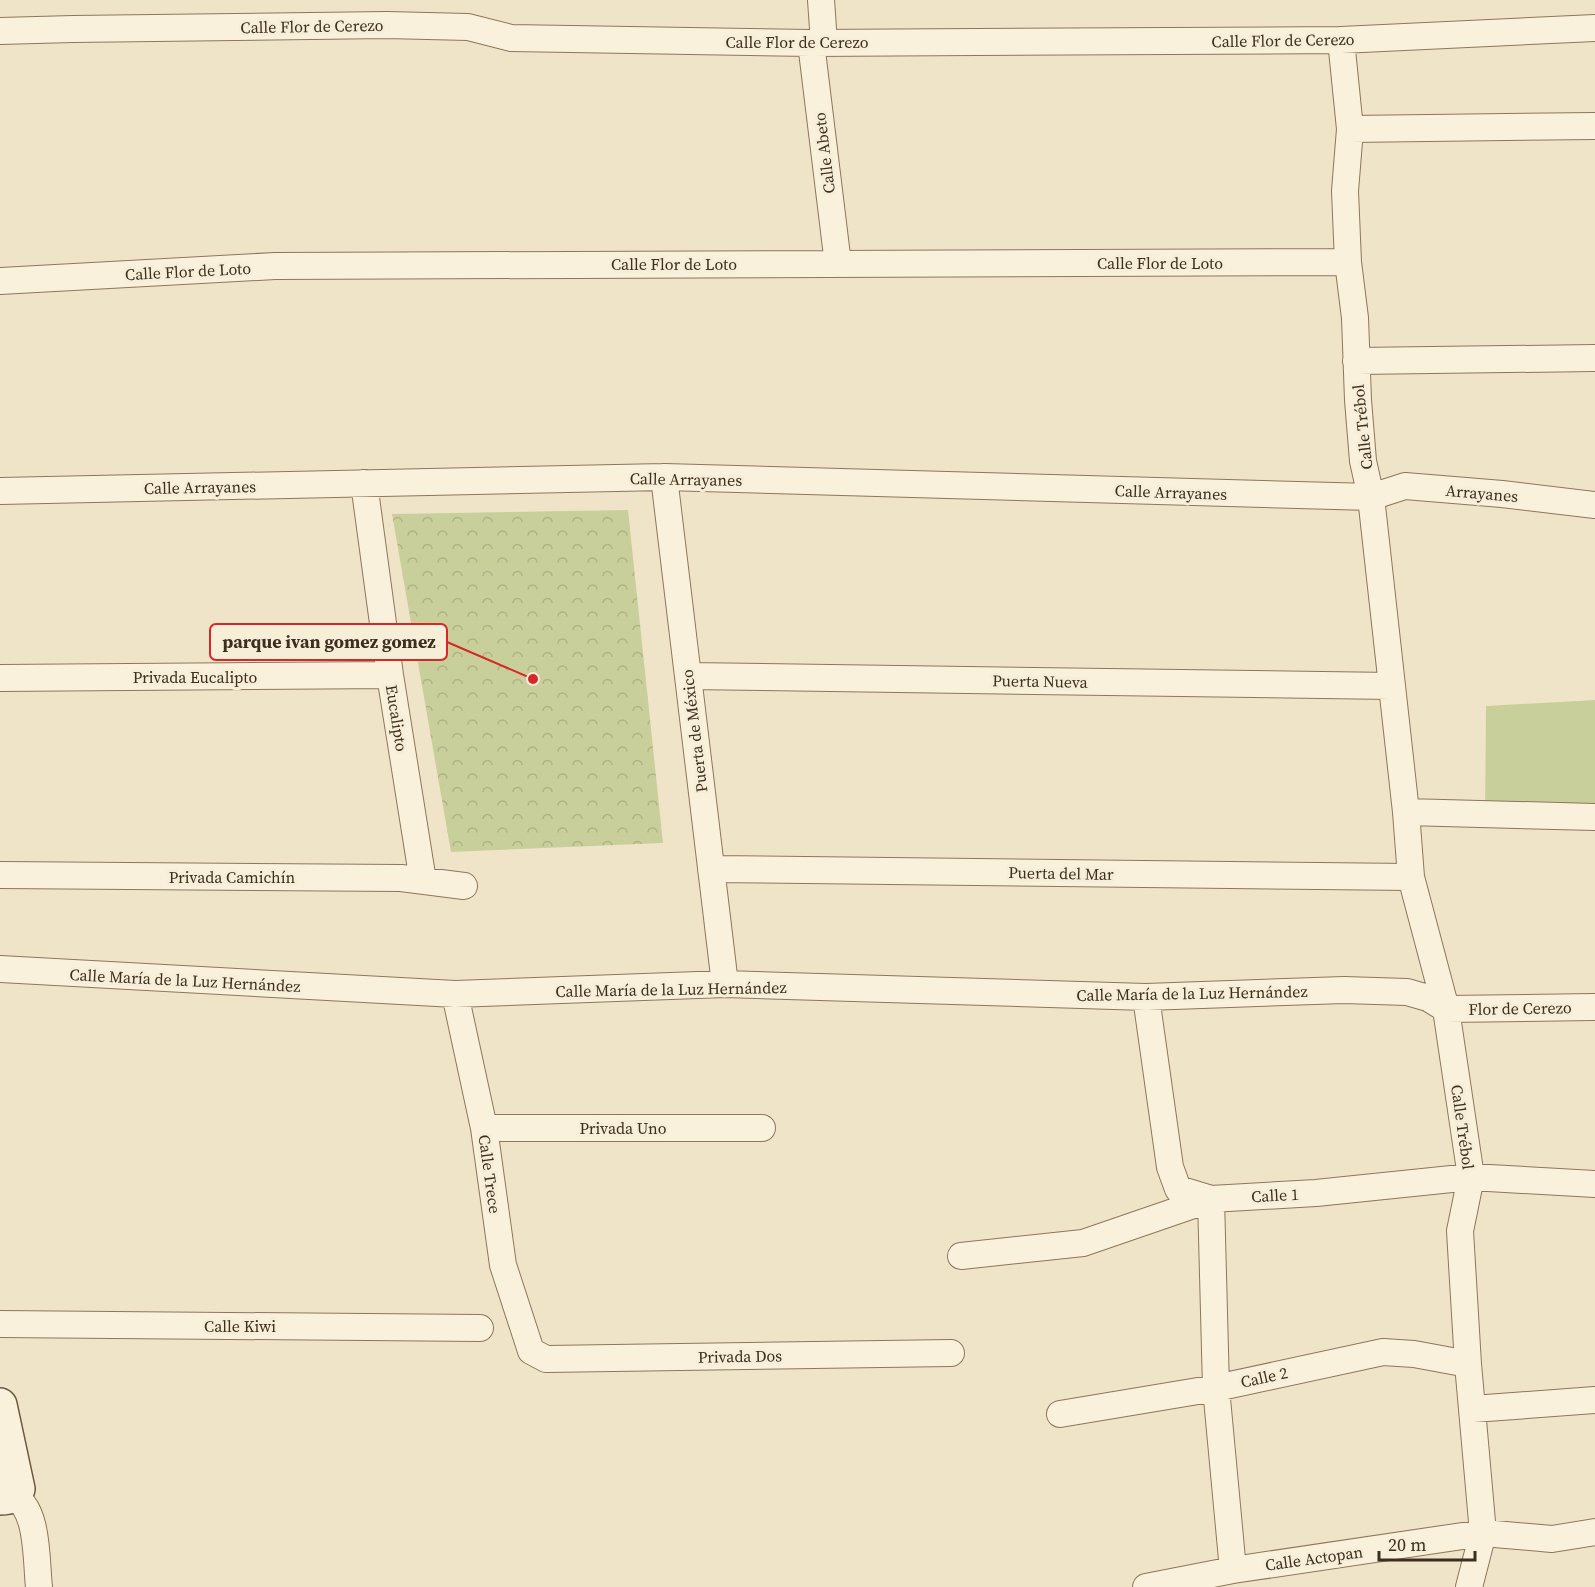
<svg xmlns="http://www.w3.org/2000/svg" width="1595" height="1587" viewBox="0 0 1595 1587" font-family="'Source Serif 4',serif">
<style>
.grass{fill:#c9cf9b}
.forest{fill:url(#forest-crowns)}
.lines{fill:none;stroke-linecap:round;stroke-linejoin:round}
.street-casing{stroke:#8d765c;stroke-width:28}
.secondary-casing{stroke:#6f573f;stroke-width:36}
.street{stroke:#faf1dc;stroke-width:26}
.secondary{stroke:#faf1dc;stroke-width:33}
.labels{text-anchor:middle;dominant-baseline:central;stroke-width:6;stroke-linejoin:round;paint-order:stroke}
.street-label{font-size:16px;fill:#3d2e20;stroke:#f7eed8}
.leader{fill:none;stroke:#d62828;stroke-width:2}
.callout-dot{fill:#d62828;stroke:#f7eed8;stroke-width:2}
.callout{fill:#f7eed8;stroke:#d62828;stroke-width:2}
.callout-label{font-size:18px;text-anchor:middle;font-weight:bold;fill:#3d2e20}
</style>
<defs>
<pattern id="forest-crowns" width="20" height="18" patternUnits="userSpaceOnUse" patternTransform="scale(1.5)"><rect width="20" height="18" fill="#c9cf9b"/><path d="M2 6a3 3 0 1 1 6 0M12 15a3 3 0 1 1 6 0" fill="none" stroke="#aeb285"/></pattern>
</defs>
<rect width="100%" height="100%" fill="#f0e4c8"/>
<!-- grass -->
<path class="grass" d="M1595,700V814L1485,818L1486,706Z"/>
<!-- forest -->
<path class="forest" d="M628,510L663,843L451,852L392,514Z"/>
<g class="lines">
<!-- street casing -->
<g class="street-casing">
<path id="street" d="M821,0L824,43
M0,31L73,29L387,25L468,27L511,38L811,43L1341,40L1595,28
M1341,40L1350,129L1345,191L1348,262L1355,318L1358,400L1363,461L1371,497L1406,812L1411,877L1446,1009L1471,1177L1460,1231L1468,1364L1483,1533L1469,1587
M811,43L838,264
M1350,129L1595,126
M0,281L275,266L1348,262
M1356,361L1595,358
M664,477L725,984
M364,483L390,675L423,881
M0,491L664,477L1371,497L1405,486L1502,494L1595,505
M688,676L1392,686
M0,678L390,675
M1406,812L1595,817
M711,869L1411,877
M0,875L401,878L464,886
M0,969L455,994L725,984L1146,997L1344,990L1407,992L1428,998L1446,1009L1595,1007
M455,994L484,1128L503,1265L531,1351L546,1359L951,1353
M1146,997L1170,1167L1178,1189L1211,1199L1216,1388L1233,1570
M484,1128H762
M961,1256L1083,1243L1211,1199L1316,1193L1471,1177L1595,1184
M0,1324L480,1328
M1473,1409L1595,1400
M1060,1414L1216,1388L1383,1352L1414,1354L1468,1364
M12,1496C39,1506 36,1562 39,1587
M1146,1587L1233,1570L1483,1533L1552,1539L1595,1532"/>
</g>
<!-- secondary casing -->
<g class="secondary-casing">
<path id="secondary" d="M0,1405L18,1489C15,1497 8,1498 0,1498"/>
</g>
<!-- street -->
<use href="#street" class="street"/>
<!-- secondary -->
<use href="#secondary" class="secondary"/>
</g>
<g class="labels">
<!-- street labels -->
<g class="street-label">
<text transform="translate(312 26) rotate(-1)">Calle Flor de Cerezo</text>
<text transform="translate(1283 40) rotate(-1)">Calle Flor de Cerezo</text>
<text x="797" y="42">Calle Flor de Cerezo</text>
<text transform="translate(824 153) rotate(-97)">Calle Abeto</text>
<text x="1160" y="263">Calle Flor de Loto</text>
<text x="674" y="264">Calle Flor de Loto</text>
<text transform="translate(188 271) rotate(-3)">Calle Flor de Loto</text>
<text transform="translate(1362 427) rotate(-96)">Calle Trébol</text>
<text transform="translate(686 479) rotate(1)">Calle Arrayanes</text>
<text transform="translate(200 487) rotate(-1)">Calle Arrayanes</text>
<text transform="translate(1171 492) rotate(2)">Calle Arrayanes</text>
<text transform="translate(1482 493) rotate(5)">Arrayanes</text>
<text x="195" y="677">Privada Eucalipto</text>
<text transform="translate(1040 681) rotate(1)">Puerta Nueva</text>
<text transform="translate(397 718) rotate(81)">Eucalipto</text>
<text transform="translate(694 731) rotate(-97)">Puerta de México</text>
<text transform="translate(1061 873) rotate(1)">Puerta del Mar</text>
<text x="232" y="877">Privada Camichín</text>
<text transform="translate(185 980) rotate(3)">Calle María de la Luz Hernández</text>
<text transform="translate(671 989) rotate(-1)">Calle María de la Luz Hernández</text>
<text transform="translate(1192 993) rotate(-1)">Calle María de la Luz Hernández</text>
<text transform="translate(1520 1008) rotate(-1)">Flor de Cerezo</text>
<text transform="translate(1463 1127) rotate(82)">Calle Trébol</text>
<text x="623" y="1128">Privada Uno</text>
<text transform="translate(490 1174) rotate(82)">Calle Trece</text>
<text transform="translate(1275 1195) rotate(-3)">Calle 1</text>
<text x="240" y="1326">Calle Kiwi</text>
<text transform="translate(740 1356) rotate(-1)">Privada Dos</text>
<text transform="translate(1264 1377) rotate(-12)">Calle 2</text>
<text transform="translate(1314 1558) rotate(-8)">Calle Actopan</text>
</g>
</g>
<!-- callouts -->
<path class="leader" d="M533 679L447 642"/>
<circle class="callout-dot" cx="533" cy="679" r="6"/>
<rect class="callout" x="210" y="624" width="237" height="36" rx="6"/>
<g class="callout-label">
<text x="329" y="648">parque ivan gomez gomez</text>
</g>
<!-- scale -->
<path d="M1379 1551v9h96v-9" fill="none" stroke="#3d2e20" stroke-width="3"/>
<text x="1388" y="1551" font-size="18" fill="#3d2e20" stroke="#f7eed8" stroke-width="4.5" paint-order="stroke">20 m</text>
</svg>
